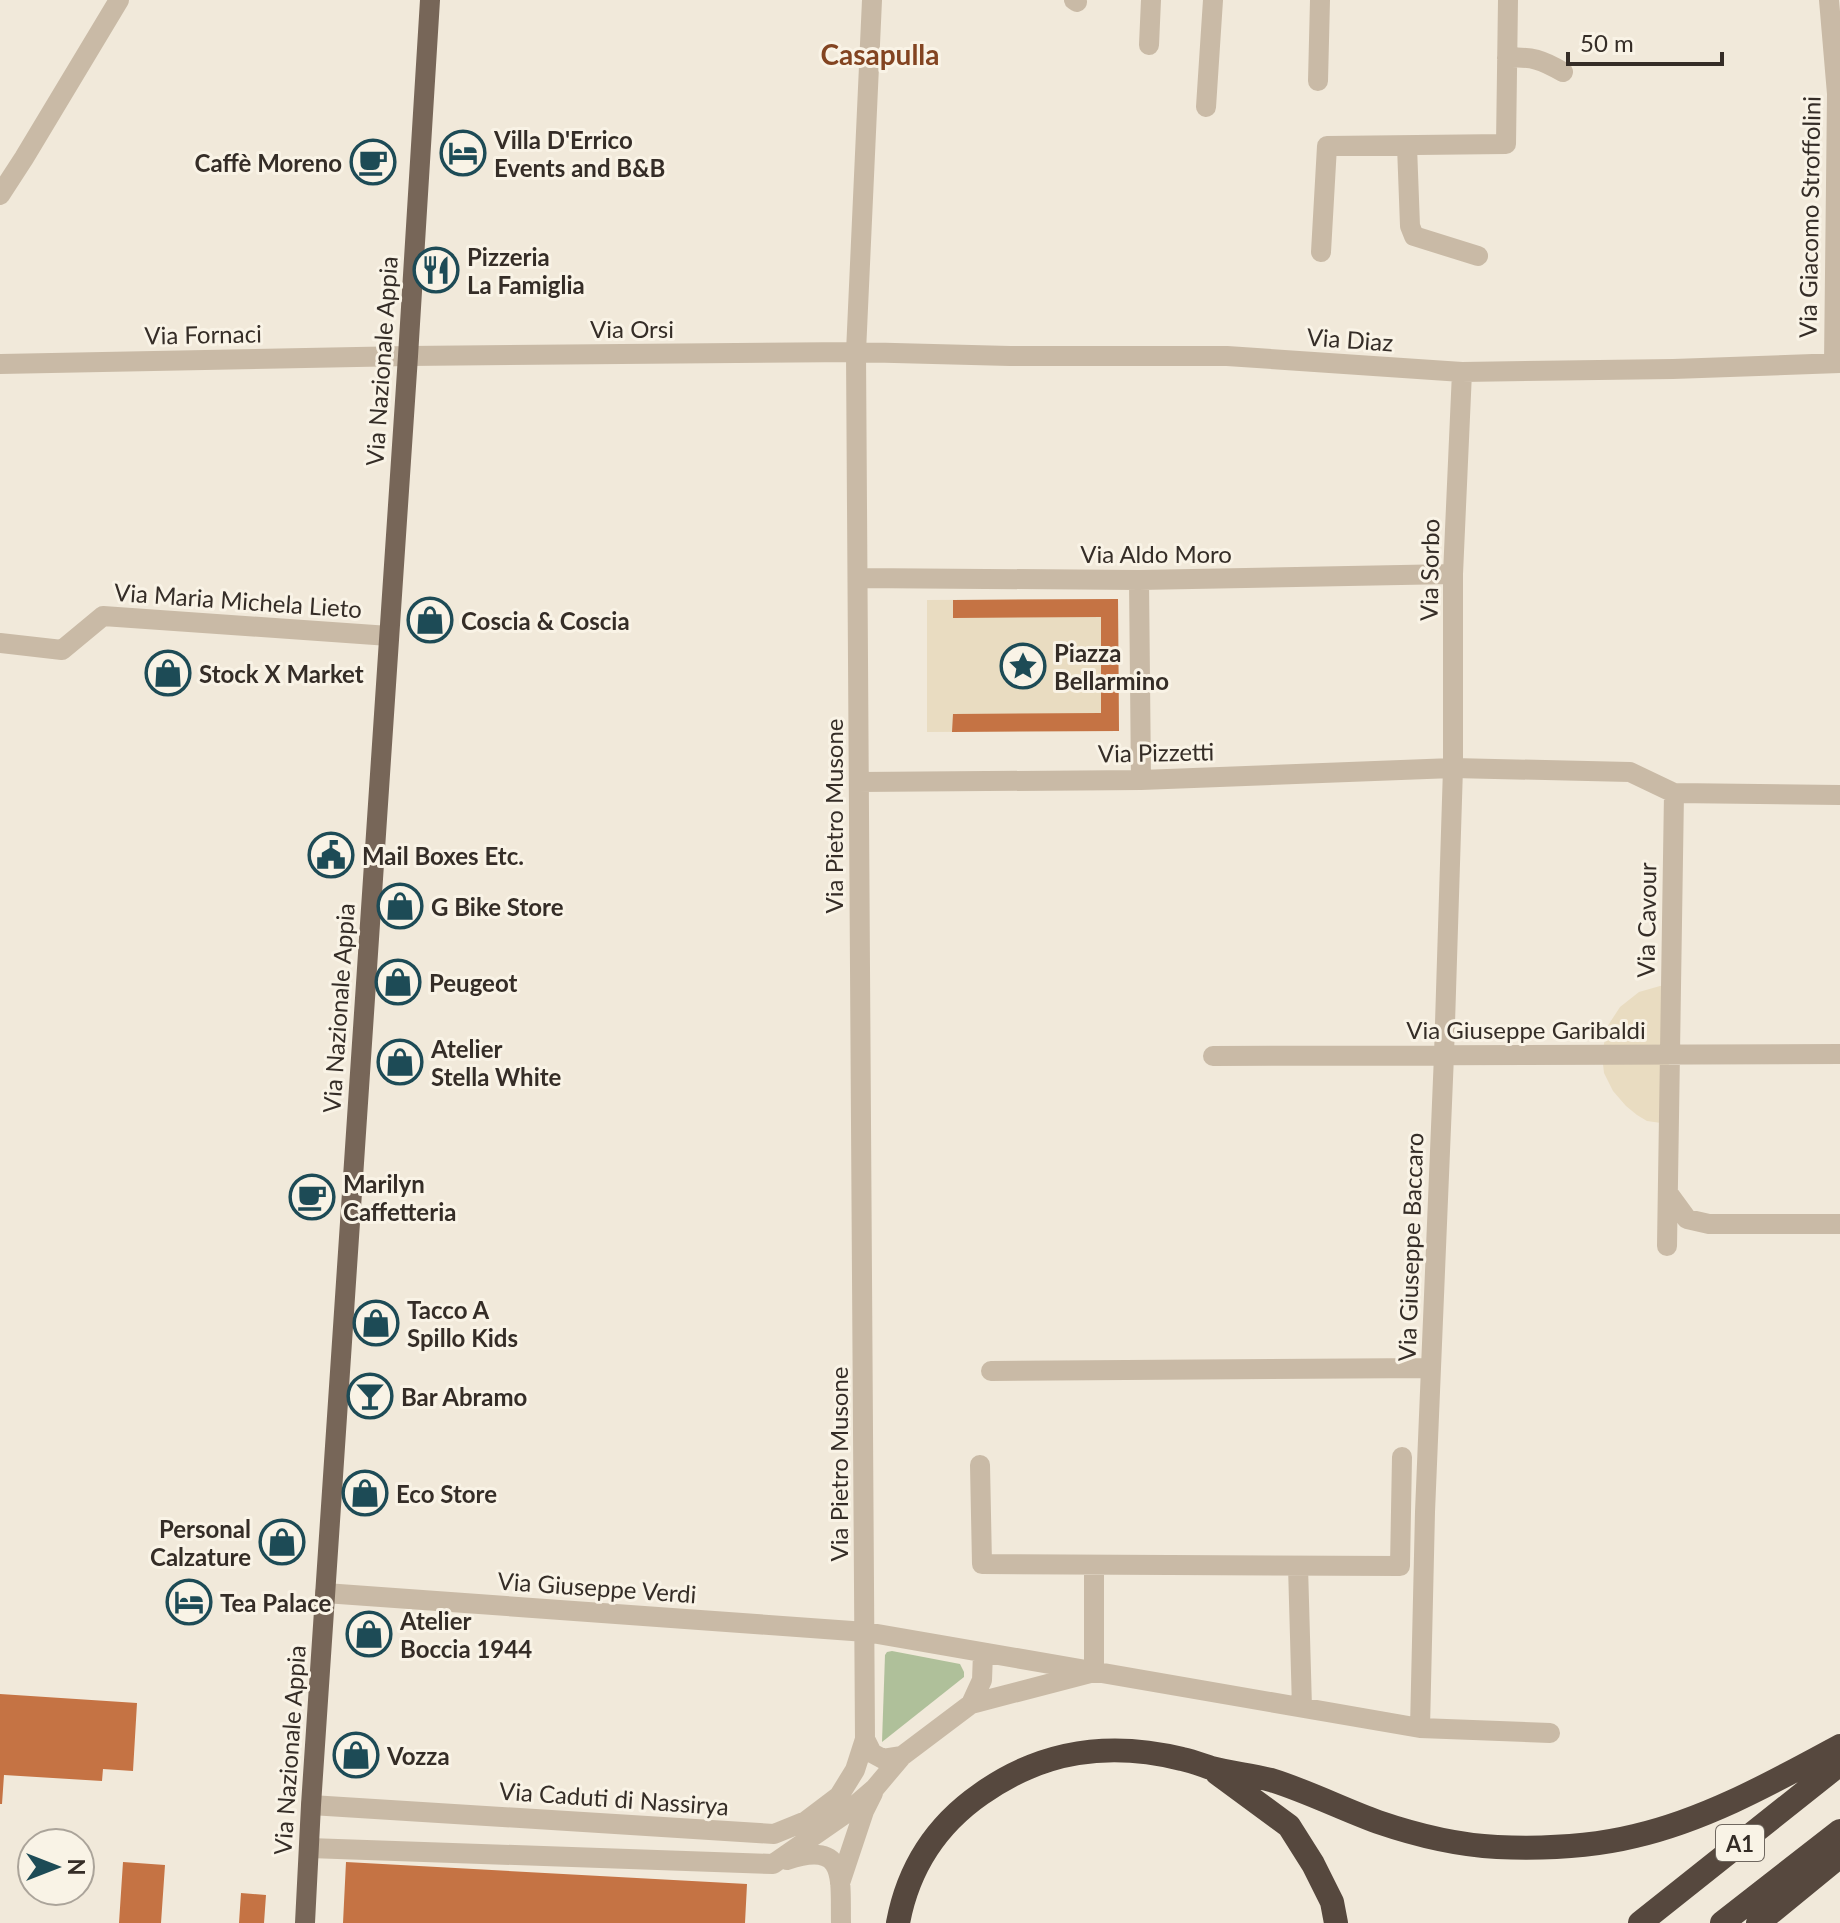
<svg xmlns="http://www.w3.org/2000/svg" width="1840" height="1923" viewBox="0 0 1840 1923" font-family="Lato,sans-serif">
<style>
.green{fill:#afc09a}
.plaza{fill:#e9dcc1}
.building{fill:#c57344}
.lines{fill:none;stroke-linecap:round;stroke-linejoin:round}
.minor{stroke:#c9baa6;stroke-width:20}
.major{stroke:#776658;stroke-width:20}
.highway{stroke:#56483e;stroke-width:24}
.labels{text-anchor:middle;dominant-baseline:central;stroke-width:6;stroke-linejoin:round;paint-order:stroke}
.shield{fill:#f9f3e6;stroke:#706860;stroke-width:2}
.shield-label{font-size:22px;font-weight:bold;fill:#352d27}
.poi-label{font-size:24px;font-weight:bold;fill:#352d27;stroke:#f9f3e6;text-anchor:start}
.street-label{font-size:24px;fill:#352d27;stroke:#f9f3e6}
.quarter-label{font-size:28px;font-weight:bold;fill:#834421;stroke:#f9f3e6}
</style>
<rect width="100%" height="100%" fill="#f1e9da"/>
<!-- green -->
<path class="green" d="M892,1651L960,1664L964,1672V1677L882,1742L885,1655L887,1652Z"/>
<!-- plaza -->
<path class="plaza" d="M1118,599L1119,731L927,732V600Z
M1660,986H1670L1668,1124L1647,1121L1637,1115L1626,1106L1613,1091L1604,1073L1602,1055L1607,1027L1620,1007L1639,992Z"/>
<!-- building -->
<path class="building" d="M1118,599L1119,731L952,732L953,714L1101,713V617L953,618V600Z
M0,1694L137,1703L133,1771L103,1769L102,1781L4,1775L2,1804H0Z
M123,1862L165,1865L161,1923H119Z
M346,1862L747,1884L745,1923H343Z
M241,1893L266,1895L264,1923H239Z"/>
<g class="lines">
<!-- minor -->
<path class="minor" d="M872,0L856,352L865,1739L872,1753L883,1759L902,1756L971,1704L1094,1672
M1074,0L1077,2
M1829,0L1837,94L1834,363
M1149,45L1151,0
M1507,58C1532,56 1542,60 1563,72
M1318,81L1320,0
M1206,107L1213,0
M1407,146L1410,226L1414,236L1478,256
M0,195L24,158L119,0
M1321,252L1327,146L1506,144L1508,0
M0,364L408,356L856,352L1010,356H1227L1462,372L1673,369L1840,363
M858,578L1139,580L1453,574
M1139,580L1141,780
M0,643L62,650L103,616L389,636
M859,782L1141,780L1453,768L1630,772L1674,793L1840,795
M1213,1056L1840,1054
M1668,1193L1687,1219L1709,1224H1840
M1667,1246L1674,793
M991,1371L1431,1368
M980,1465L982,1564L1400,1566L1402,1457
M1094,1565V1672
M1298,1566L1302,1708
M325,1593L866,1632L1420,1728L1550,1733
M971,1704L982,1680L983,1653
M1420,1728L1425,1512L1444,1055L1453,768V574L1462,372
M311,1805L774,1834L806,1821L839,1796L855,1770L865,1739
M309,1848L773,1864L845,1814L875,1788L902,1756
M787,1860C848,1840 840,1879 841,1923
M840,1883L864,1811L873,1793"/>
<!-- major -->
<path class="major" d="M305,1923L311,1805L408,356L430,0"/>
<!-- highway -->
<path class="highway" d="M1217,1773L1289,1826L1313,1864L1332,1902L1336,1923
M898,1923C908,1869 935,1826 981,1794C1043,1750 1109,1741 1182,1759C1192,1761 1202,1765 1211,1768C1231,1773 1251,1775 1271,1780C1307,1791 1342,1809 1378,1822C1416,1835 1457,1845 1497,1847C1543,1849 1590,1847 1635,1836C1708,1819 1775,1781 1840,1746
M1640,1923L1840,1764
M1722,1923L1840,1831
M1758,1923L1840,1856"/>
</g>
<!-- icons -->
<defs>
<g id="hotel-ring" transform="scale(2.3)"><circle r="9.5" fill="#f9f3e6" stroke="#1d4b56" stroke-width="1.5"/><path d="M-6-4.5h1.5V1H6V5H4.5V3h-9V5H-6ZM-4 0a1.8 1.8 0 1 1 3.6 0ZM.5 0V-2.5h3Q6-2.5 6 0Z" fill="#1d4b56"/></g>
<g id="cafe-ring" transform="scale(2.3)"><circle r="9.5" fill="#f9f3e6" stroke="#1d4b56" stroke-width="1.5"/><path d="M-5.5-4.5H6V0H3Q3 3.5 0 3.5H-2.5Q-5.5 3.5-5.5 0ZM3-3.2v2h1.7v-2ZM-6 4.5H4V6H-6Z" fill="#1d4b56"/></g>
<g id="restaurant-ring" transform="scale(2.3)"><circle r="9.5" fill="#f9f3e6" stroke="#1d4b56" stroke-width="1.5"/><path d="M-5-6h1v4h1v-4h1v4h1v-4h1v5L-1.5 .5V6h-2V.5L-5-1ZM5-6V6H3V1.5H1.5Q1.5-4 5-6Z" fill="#1d4b56"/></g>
<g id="shop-ring" transform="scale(2.3)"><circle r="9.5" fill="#f9f3e6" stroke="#1d4b56" stroke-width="1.5"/><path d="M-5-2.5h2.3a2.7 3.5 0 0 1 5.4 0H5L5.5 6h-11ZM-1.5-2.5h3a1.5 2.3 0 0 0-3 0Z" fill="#1d4b56"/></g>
<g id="sight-ring" transform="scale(2.3)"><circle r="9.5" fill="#f9f3e6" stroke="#1d4b56" stroke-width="1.5"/><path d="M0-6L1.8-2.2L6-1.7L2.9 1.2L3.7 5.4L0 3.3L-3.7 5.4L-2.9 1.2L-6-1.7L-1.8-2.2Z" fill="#1d4b56"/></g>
<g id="civic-ring" transform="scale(2.3)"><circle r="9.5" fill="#f9f3e6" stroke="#1d4b56" stroke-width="1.5"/><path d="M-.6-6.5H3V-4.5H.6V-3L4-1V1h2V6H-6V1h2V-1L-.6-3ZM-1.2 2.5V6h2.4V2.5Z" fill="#1d4b56"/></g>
<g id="bar-ring" transform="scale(2.3)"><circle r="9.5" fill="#f9f3e6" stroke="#1d4b56" stroke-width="1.5"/><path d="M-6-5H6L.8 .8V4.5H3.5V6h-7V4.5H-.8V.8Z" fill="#1d4b56"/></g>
</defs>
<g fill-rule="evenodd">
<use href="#hotel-ring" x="463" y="153"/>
<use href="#cafe-ring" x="373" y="162"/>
<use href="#restaurant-ring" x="436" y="270"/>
<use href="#shop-ring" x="430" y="620"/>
<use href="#sight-ring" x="1023" y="666"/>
<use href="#shop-ring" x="168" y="673"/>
<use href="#civic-ring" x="331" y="855"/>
<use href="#shop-ring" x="400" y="906"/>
<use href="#shop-ring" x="398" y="982"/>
<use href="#shop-ring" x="400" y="1062"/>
<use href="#cafe-ring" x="312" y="1197"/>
<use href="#shop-ring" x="376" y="1323"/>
<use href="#bar-ring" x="370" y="1396"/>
<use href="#shop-ring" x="365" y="1493"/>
<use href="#shop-ring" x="282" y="1542"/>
<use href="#hotel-ring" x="189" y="1602"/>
<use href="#shop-ring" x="369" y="1634"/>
<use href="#shop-ring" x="356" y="1755"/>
</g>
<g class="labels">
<!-- shield labels -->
<rect class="shield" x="1716" y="1825" width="48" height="36" rx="6"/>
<g class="shield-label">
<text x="1740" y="1843">A1</text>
</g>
<!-- poi labels -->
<g class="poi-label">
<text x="494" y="139">Villa D'Errico<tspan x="494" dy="28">Events and B&amp;B</tspan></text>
<text x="342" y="162" text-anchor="end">Caffè Moreno</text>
<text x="467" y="256">Pizzeria<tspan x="467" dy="28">La Famiglia</tspan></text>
<text x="461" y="620">Coscia &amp; Coscia</text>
<text x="1054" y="652">Piazza<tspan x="1054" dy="28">Bellarmino</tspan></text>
<text x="199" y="673">Stock X Market</text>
<text x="362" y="855">Mail Boxes Etc.</text>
<text x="431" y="906">G Bike Store</text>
<text x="429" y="982">Peugeot</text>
<text x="431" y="1048">Atelier<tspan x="431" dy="28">Stella White</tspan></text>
<text x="343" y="1183">Marilyn<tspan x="343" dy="28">Caffetteria</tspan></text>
<text x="407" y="1309">Tacco A<tspan x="407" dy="28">Spillo Kids</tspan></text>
<text x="401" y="1396">Bar Abramo</text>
<text x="396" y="1493">Eco Store</text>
<text x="251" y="1528" text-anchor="end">Personal<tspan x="251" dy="28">Calzature</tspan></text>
<text x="220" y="1602">Tea Palace</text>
<text x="400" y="1620">Atelier<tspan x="400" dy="28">Boccia 1944</tspan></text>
<text x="387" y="1755">Vozza</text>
</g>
<!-- street labels -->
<g class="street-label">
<text transform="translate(1809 217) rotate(-89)">Via Giacomo Stroffolini</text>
<text x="632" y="328">Via Orsi</text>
<text transform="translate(203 334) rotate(-1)">Via Fornaci</text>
<text transform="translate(1350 339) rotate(4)">Via Diaz</text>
<text transform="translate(381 361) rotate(-86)">Via Nazionale Appia</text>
<text x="1156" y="553">Via Aldo Moro</text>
<text transform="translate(1429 570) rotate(-89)">Via Sorbo</text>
<text transform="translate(238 600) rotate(4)">Via Maria Michela Lieto</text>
<text transform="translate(1156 752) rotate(-1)">Via Pizzetti</text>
<text transform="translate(833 816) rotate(-90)">Via Pietro Musone</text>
<text transform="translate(1646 920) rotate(-89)">Via Cavour</text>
<text transform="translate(338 1008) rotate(-86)">Via Nazionale Appia</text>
<text x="1526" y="1029">Via Giuseppe Garibaldi</text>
<text transform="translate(1410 1247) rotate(-88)">Via Giuseppe Baccaro</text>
<text transform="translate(838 1464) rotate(-90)">Via Pietro Musone</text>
<text transform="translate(597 1587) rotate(4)">Via Giuseppe Verdi</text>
<text transform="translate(289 1750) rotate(-86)">Via Nazionale Appia</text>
<text transform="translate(614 1798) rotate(4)">Via Caduti di Nassirya</text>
</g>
<!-- quarter labels -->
<g class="quarter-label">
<text x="880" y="54">Casapulla</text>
</g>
</g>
<!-- north arrow -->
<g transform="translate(56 1867) rotate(90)"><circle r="38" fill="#f9f3e6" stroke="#aba49a" stroke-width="2"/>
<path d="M0-6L14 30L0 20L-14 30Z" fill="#1d4b56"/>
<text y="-12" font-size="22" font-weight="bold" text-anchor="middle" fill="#352d27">N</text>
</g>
<!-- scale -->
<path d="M1568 52v12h154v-12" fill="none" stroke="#352d27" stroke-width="4"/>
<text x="1580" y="52" font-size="24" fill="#352d27" stroke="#f9f3e6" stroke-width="6" paint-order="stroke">50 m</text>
</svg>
